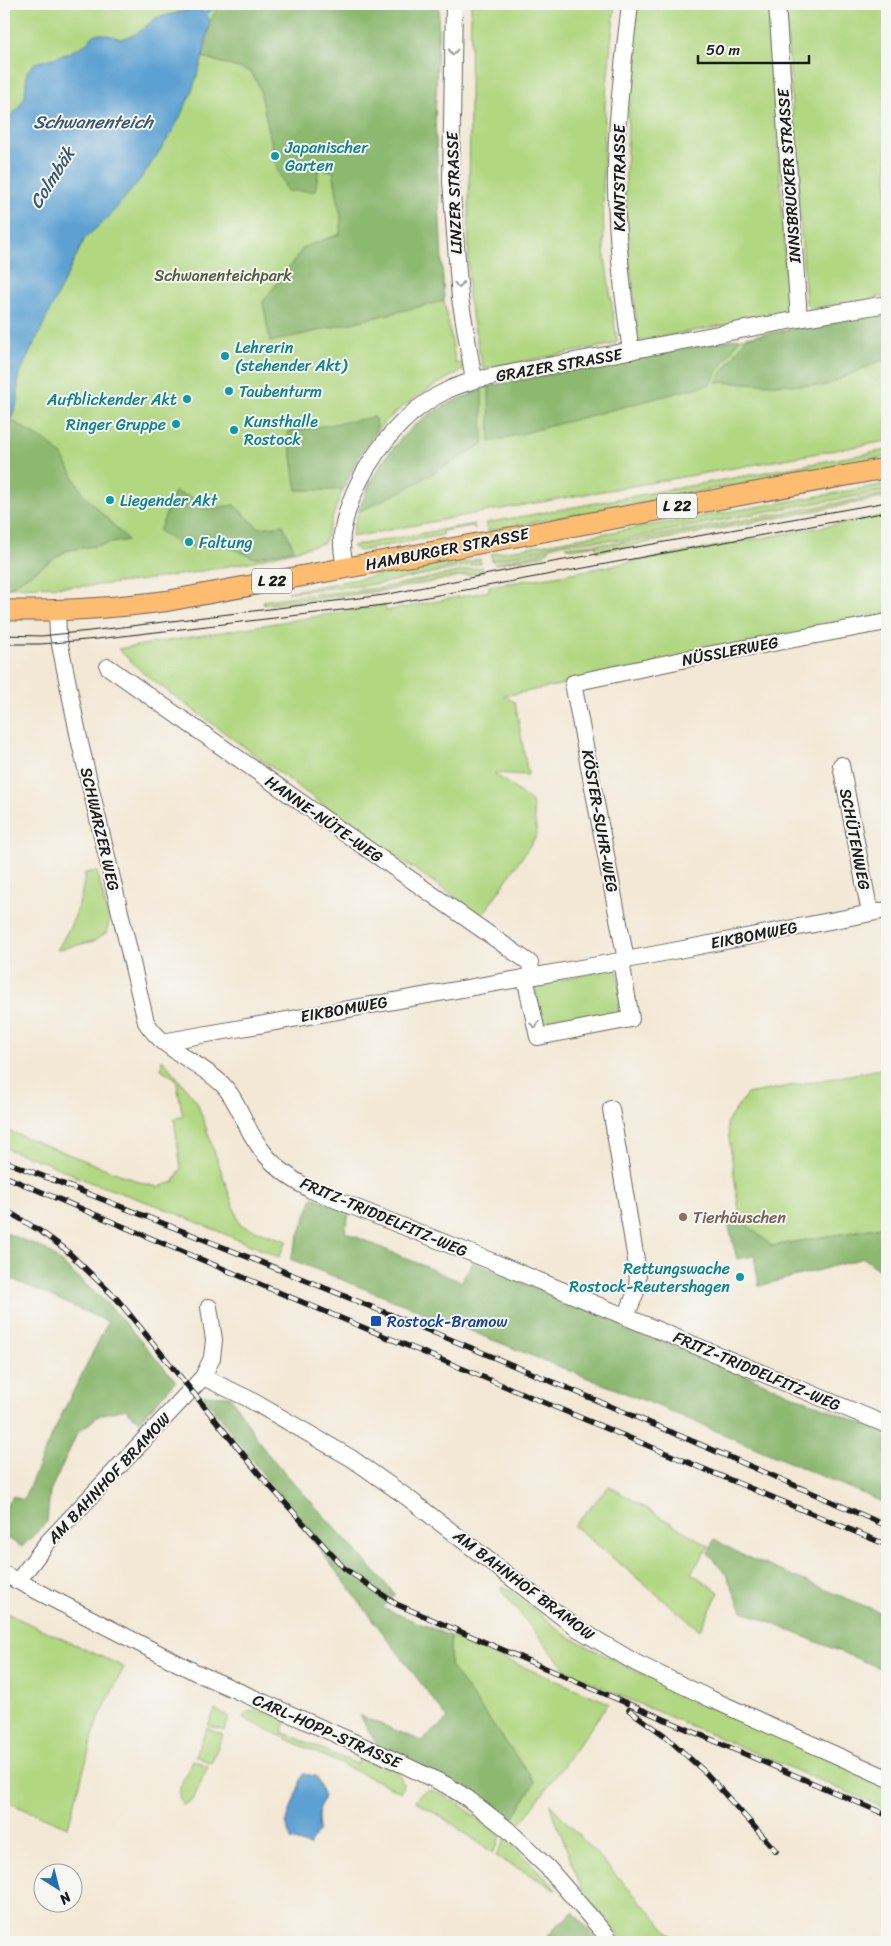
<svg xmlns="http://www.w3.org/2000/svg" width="891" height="1946" viewBox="0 0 891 1946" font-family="Sriracha,sans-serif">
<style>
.green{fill:#b1d781;stroke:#667a4e}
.forest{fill:#8cb86f;stroke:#546a46}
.water{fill:#5da1d2;stroke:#3c5e77}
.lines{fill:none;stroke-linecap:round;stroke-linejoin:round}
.stream{stroke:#5da1d2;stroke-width:4.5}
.minor-casing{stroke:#67635d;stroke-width:18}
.major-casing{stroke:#67635d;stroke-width:22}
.minor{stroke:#fff;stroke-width:16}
.major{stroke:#febc70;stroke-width:20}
.tram{stroke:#1c1c1c;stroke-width:1}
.rail-casing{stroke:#1c1c1c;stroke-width:5.5}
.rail{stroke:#f6f6f2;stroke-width:4;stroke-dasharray:11;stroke-linecap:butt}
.oneway{stroke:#999}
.culture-dot{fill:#0f9aa8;stroke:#f6f6f2;stroke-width:2}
.education-dot{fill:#8d6e63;stroke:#f6f6f2;stroke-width:2}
.transit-dot{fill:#1a4fb4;stroke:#f6f6f2;stroke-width:2}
.labels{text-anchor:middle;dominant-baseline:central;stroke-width:4;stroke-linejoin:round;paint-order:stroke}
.shield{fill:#f6f6f2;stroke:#5d5d5c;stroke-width:1}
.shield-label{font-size:15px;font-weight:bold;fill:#1c1c1c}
.culture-label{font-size:16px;fill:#0d838f;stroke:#f6f6f2;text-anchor:start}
.street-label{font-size:16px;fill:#1c1c1c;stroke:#f6f6f2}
.park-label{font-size:16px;fill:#505d3f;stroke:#f6f6f2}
.education-label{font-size:16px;fill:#785e54;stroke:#f6f6f2;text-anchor:start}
.transit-label{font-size:16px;fill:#164399;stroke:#f6f6f2;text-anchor:start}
.water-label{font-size:18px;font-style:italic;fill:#39586e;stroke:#f6f6f2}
</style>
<rect width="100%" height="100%" fill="#f6f6f2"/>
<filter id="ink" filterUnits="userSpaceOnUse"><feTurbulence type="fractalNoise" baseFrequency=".02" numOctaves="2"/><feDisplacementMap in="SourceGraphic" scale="10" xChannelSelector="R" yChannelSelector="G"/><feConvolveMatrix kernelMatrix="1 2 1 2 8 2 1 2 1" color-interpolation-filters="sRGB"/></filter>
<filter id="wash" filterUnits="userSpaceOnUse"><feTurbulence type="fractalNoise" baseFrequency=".0096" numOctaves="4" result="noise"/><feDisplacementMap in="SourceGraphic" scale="20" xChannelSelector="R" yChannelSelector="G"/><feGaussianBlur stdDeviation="1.12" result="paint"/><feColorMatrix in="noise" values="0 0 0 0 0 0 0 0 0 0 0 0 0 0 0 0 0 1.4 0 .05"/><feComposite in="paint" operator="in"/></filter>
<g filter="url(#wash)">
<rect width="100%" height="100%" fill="#f3e8d5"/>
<!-- green -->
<path class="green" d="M4,4H439L435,121L437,182L444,301L456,364L465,362L463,370C433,386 394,408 373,435C349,466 336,506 324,543L254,561L186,574L137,581L89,586L4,587Z
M471,4H615L605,105L603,181L604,250L617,341L615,344L483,369L468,296Z
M638,4H770L788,313L630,343L637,327L628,249L625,193L630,76Z
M785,4H884L887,21V296L811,309L806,304Z
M887,313V441L484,512L352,537L354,525L369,484L382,463L408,431L445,406L489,386L747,337Z
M887,450V457L487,531L486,523Z
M887,484V491L757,513L622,540L590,541L566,543L492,561L491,554C623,529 755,508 887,484Z
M887,494V497L597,552L596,545L572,549L566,546L617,543Z
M887,515V622L503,696L515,702L528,775L494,773L532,802L537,835L482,916L348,823L143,673L118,649L385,605L386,611L489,591V586L555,576Z
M474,524L475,529L472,526L442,531L443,535L359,551L352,546Z
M550,549L544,555L494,564Z
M480,559L481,563L378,584L288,592L444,563L445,566Z
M482,567L483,572L383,591L264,605L263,601L287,597L381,588Z
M97,871L109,920L107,932L94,941L57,950C74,921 81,907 85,873Z
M613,969L618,972L623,1007L619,1016L549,1030L542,1023L535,988L537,984Z
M162,1059L197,1102L240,1225L287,1241L279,1257L161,1207L87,1181L47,1163L4,1148V1129L145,1184L158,1187L174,1182L181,1169L174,1118L183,1117L176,1079L161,1069Z
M887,1068V1226L771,1246L740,1219L727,1122L747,1094Z
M609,1486L709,1546L691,1573L719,1592L700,1630L574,1526Z
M504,1586L567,1636L636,1671L887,1785V1809L616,1694L566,1670L500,1589Z
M4,1612L124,1667L97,1722L68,1827L4,1801Z
M450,1636L609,1703L513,1834L450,1666Z
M215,1710L230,1717L224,1731L208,1725Z
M255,1711L267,1713L287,1720L282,1732L357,1764L362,1754L398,1771L403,1784L401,1792L242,1718L248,1712Z
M207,1728L223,1735L211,1763L195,1756Z
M193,1760L208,1766L193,1800L183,1805C172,1793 188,1772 193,1760Z
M428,1790C450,1794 482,1822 501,1836L493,1853L451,1823L415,1801L419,1795Z
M549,1803L678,1942H623L583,1892Z
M505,1839L539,1871L557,1890L496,1856Z"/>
<!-- forest -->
<path class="forest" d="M220,4H439L435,121L444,301L270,342L263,302L304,247L340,234L341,217L333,171L319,169L315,191H287L277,169L259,86L251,72L203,57L210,21Z
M887,313V358L824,386L716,382L747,337Z
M740,338L710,384L490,442L489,386Z
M482,390L483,444L404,490L358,512C370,482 385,453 408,431C428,411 456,400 482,390Z
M374,417L377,426L374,434L359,457L343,490H297L288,432Z
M11,420L47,442L61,454L84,495L128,540L66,551L11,587H4V441Z
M175,492L193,498L204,509L234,505L259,528L283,525L294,549L255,558L226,546L183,548L159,531Z
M313,1197L350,1210L345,1232L461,1282L473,1262L887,1434V1504L653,1404L290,1259Z
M740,1219L772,1246L887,1226V1277L864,1258L759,1286L754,1256L737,1259L728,1223Z
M4,1232L47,1250L110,1306L176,1381L139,1421L125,1409L100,1415L78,1432L50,1491L47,1522L22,1547L4,1536V1511L12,1496L23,1500L59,1420L108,1322L42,1292L4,1276Z
M203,1395L230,1396L266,1452L395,1594L383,1608L450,1636V1666L535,1782L507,1829L383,1755L360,1716L422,1741L448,1719Z
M714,1539L742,1555L887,1615V1671L742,1611L727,1576L708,1553Z
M573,1912L599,1942H542L559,1924Z"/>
<!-- water -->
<path class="water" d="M197,8L205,13L210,21L203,57L191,94L173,131L142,177L108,218L85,238L18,377V401L4,439V120L17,110L25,97L27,72L35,63L67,54L84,45L95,34H105L121,39L138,33L156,18Z
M303,1774L316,1776L324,1796L318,1815L319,1831L310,1843V1846L291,1840L286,1823Z"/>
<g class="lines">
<!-- stream -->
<path class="stream" d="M203,16L216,4"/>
</g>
</g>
<g filter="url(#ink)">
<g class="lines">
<!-- minor casing -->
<g class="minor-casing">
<path id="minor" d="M454,4L451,181L460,298L474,380
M630,4C623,65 615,127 616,189C617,243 623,298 631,351
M777,4L799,319
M345,568C343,557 341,545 342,534C351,478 394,416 446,391C455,386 465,384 474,380L799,319L887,304
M57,610L58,635L80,743L146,1022C164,1051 198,1061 222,1084C238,1100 244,1125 257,1143C269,1163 291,1179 311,1190L496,1263L887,1425
M108,667L530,963L532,976
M841,765L870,913
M626,960L573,683L696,657L887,622
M525,977L538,1037L631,1019L621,961
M162,1042L626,960L887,910
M611,1109L638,1272L637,1289L626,1317
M203,1377L247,1398L351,1458L408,1498L575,1627L636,1663L711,1699L887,1778
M4,1574L197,1673L383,1755L446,1785L467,1798L507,1829L548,1868L612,1942
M18,1581L47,1543L203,1377L212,1358L214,1340L209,1307"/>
</g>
<!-- major casing -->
<g class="major-casing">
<path id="major" d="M4,610C58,612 113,608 167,601L887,468"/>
</g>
<!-- minor -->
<use href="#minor" class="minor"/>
<!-- major -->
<use href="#major" class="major"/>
<!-- tram -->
<path class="tram" d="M4,635L41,636L90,631L384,595L514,569L887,502
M4,644H41L97,639L384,605L887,512"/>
<!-- rail casing -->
<g class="rail-casing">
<path id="rail" d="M4,1161C301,1276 596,1397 887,1526
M4,1176L278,1292L887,1545
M4,1209L40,1231L65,1249L117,1299L260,1475L344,1568L396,1604L887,1815
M629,1710L664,1735L706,1773L776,1851"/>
</g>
<!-- rail -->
<use href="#rail" class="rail"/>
</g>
<!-- one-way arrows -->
<defs><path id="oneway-chevron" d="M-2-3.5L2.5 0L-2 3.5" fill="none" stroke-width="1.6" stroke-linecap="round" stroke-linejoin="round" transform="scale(1.25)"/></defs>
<g class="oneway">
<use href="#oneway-chevron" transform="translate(453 52) rotate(92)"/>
<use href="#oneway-chevron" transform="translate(459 285) rotate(86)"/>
<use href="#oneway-chevron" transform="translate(535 1025) rotate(78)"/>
</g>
</g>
<!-- markers -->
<g class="culture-dot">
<circle cx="275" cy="156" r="5"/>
<circle cx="225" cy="356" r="5"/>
<circle cx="229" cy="391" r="5"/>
<circle cx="187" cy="399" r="5"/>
<circle cx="176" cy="424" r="5"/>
<circle cx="234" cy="430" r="5"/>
<circle cx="110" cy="500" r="5"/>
<circle cx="189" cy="542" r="5"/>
<circle cx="740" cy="1277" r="5"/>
</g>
<circle class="education-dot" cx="683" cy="1217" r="5"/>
<rect class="transit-dot" x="370" y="1315" width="12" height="12" rx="2.5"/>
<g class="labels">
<!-- shield labels -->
<g class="shield">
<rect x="657" y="493.5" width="40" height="25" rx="4"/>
<rect x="252" y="568.5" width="40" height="25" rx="4"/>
</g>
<g class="shield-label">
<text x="677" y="506">L 22</text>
<text x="272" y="581">L 22</text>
</g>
<!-- culture labels -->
<g class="culture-label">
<text x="285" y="147">Japanischer<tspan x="285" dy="18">Garten</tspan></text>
<text x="235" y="347">Lehrerin<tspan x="235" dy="18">(stehender Akt)</tspan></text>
<text x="239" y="391">Taubenturm</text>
<text x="177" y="399" text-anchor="end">Aufblickender Akt</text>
<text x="244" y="421">Kunsthalle<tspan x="244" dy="18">Rostock</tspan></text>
<text x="166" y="424" text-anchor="end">Ringer Gruppe</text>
<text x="120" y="500">Liegender Akt</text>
<text x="199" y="542">Faltung</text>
<text x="730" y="1268" text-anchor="end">Rettungswache<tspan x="730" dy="18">Rostock-Reutershagen</tspan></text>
</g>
<!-- street labels -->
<g class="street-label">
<text transform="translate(789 176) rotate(-94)">INNSBRUCKER STRASSE</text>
<text transform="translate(619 178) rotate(-90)">KANTSTRASSE</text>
<text transform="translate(454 193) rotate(-92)">LINZER STRASSE</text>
<text transform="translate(559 365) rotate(-10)">GRAZER STRASSE</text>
<text transform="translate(447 549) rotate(-11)">HAMBURGER STRASSE</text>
<text transform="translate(730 651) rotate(-11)">NÜSSLERWEG</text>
<text transform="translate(324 819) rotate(35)">HANNE-NÜTE-WEG</text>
<text transform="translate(600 821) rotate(80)">KÖSTER-SUHR-WEG</text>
<text transform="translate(100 829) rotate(77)">SCHWARZER WEG</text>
<text transform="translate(855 839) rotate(79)">SCHÜTENWEG</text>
<text transform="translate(754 935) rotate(-11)">EIKBOMWEG</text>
<text transform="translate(344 1009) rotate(-10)">EIKBOMWEG</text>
<text transform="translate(384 1217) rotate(23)">FRITZ-TRIDDELFITZ-WEG</text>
<text transform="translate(757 1371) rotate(23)">FRITZ-TRIDDELFITZ-WEG</text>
<text transform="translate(109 1478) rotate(-47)">AM BAHNHOF BRAMOW</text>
<text transform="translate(524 1585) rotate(37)">AM BAHNHOF BRAMOW</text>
<text transform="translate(327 1731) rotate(24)">CARL-HOPP-STRASSE</text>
</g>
<!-- park labels -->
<g class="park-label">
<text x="223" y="275">Schwanenteichpark</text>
</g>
<!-- education labels -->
<g class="education-label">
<text x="693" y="1217">Tierhäuschen</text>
</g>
<!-- transit labels -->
<g class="transit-label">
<text x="387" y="1321">Rostock-Bramow</text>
</g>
<!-- water labels -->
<g class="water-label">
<text x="93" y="122">Schwanenteich</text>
<text transform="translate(52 178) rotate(-58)">Colmbäk</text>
</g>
</g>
<!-- margin -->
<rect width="891" height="1946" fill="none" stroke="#f6f6f2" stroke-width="20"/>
<!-- north arrow -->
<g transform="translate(58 1888) rotate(144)"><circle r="24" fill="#f6f6f2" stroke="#9f9f9c"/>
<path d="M0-4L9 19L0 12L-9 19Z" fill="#1f6fb2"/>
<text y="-8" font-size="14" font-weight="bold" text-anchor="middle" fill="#1c1c1c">N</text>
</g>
<!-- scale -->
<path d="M698 55v8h111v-8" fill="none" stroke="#1c1c1c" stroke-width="2.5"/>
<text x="706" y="55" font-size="15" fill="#1c1c1c" stroke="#f6f6f2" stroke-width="4" paint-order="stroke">50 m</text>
</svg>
